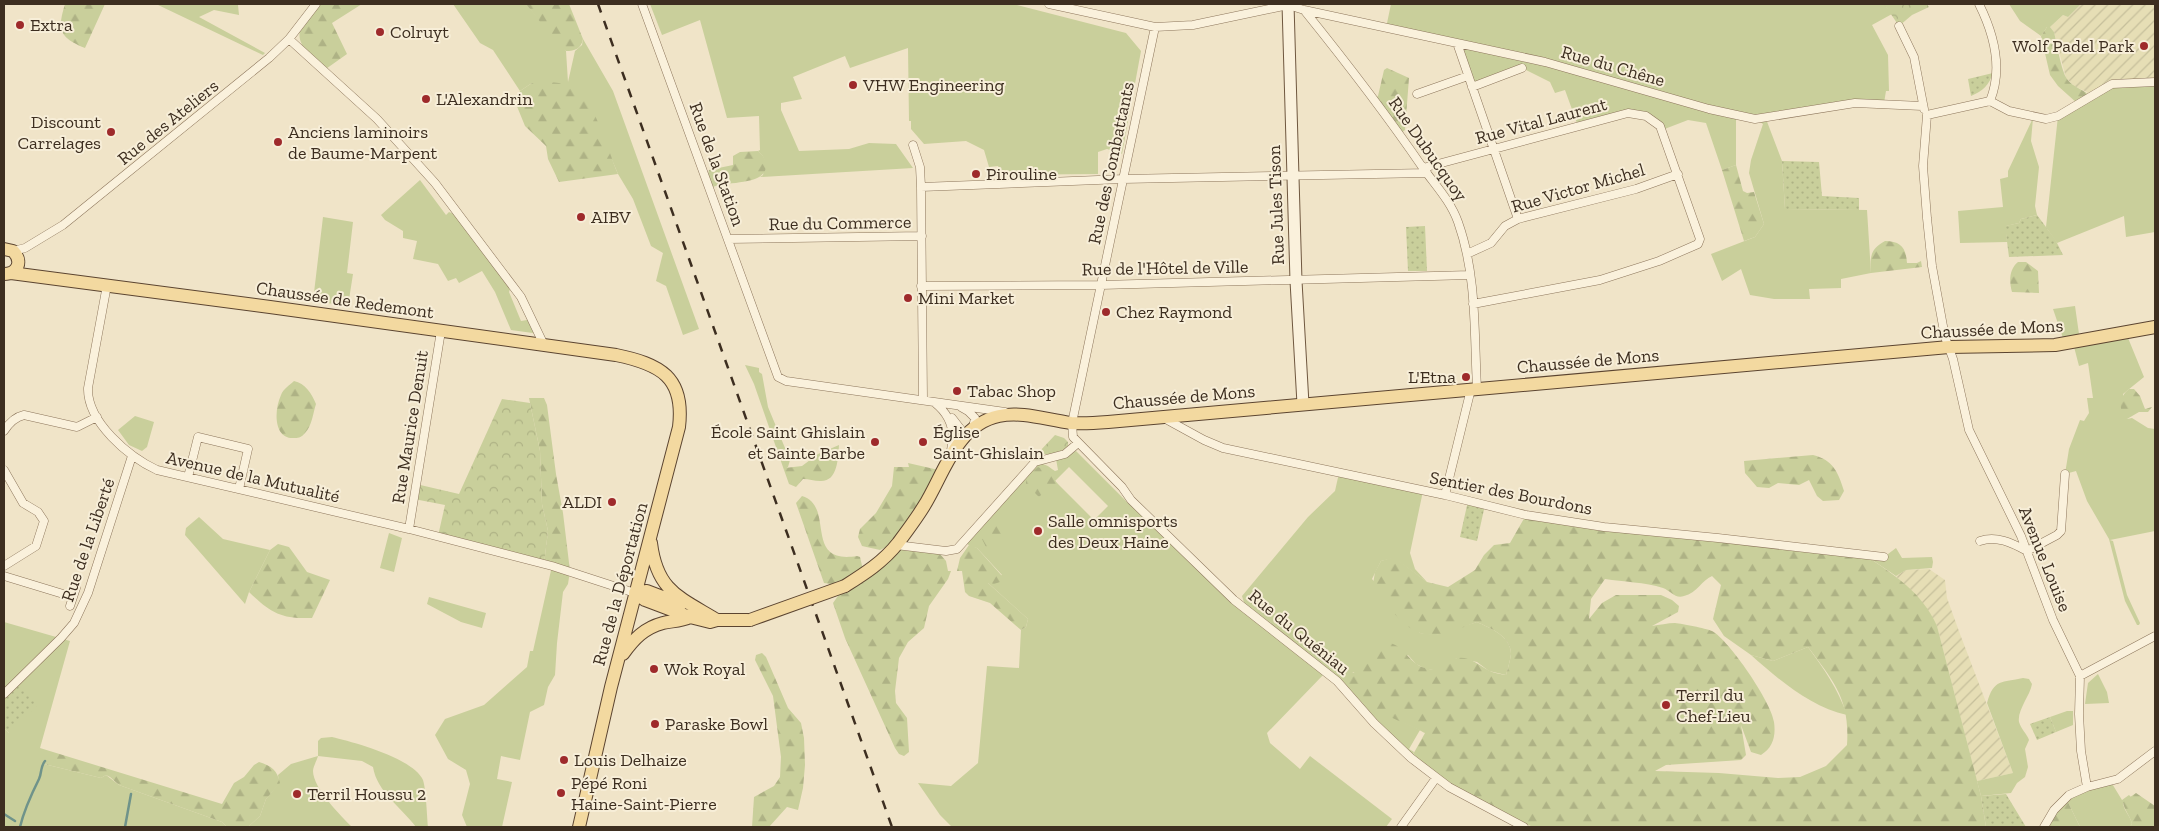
<svg xmlns="http://www.w3.org/2000/svg" width="2159" height="831" viewBox="0 0 2159 831" font-family="'Zilla Slab',serif">
<style>
.farmland{fill:url(#farmland-furrows)}
.grass{fill:#c9cf9b;fill-rule:evenodd}
.forest{fill:url(#forest-firs);fill-rule:evenodd}
.park{fill:url(#park-crowns)}
.garden{fill:url(#garden-dots)}
.lines{fill:none;stroke-linecap:round;stroke-linejoin:round}
.stream{stroke:#6f938a;stroke-width:2.5}
.street-casing{stroke:#8d765c;stroke-width:9}
.secondary-casing{stroke:#6f573f;stroke-width:13}
.primary-casing{stroke:#5b4430;stroke-width:14}
.street{stroke:#faf1dc;stroke-width:8}
.secondary{stroke:#faf1dc;stroke-width:11}
.primary{stroke:#f3d9a0;stroke-width:12}
.rail{stroke:#3d2e20;stroke-width:2.5;stroke-dasharray:9 9;stroke-linecap:butt}
.primary-bridge-casing{stroke:#5b4430;stroke-width:14;stroke-linecap:butt}
.primary-bridge{stroke:#f3d9a0;stroke-width:12}
.poi-dot{fill:#9e2a2b;stroke:#f7eed8;stroke-width:2}
.labels{text-anchor:middle;dominant-baseline:central;stroke-width:4;stroke-linejoin:round;paint-order:stroke}
.poi-label{font-size:18px;fill:#3d2e20;stroke:#f7eed8;text-anchor:start}
.street-label{font-size:18px;fill:#3d2e20;stroke:#f7eed8}
</style>
<defs>
<pattern id="farmland-furrows" width="10" height="10" patternUnits="userSpaceOnUse" patternTransform="scale(1.25)"><rect width="10" height="10" fill="#e6deb5"/><path d="M-1 1l2-2M0 10L10 0M9 11l2-2" fill="none" stroke="#c6bf9b"/></pattern>
<pattern id="forest-firs" width="22" height="20" patternUnits="userSpaceOnUse" patternTransform="scale(1.25)"><rect width="22" height="20" fill="#c9cf9b"/><path d="M5 1l3.5 6h-7zM16 11l3.5 6h-7z" fill="#aeb285"/></pattern>
<pattern id="park-crowns" width="20" height="18" patternUnits="userSpaceOnUse" patternTransform="scale(1.25)"><rect width="20" height="18" fill="#c9cf9b"/><path d="M2 6a3 3 0 1 1 6 0M12 15a3 3 0 1 1 6 0" fill="none" stroke="#aeb285"/></pattern>
<pattern id="garden-dots" width="8" height="8" patternUnits="userSpaceOnUse" patternTransform="scale(1.25)"><rect width="8" height="8" fill="#c9cf9b"/><path d="M2 2h.1M6 6h.1" fill="none" stroke="#aeb285" stroke-width="1.8" stroke-linecap="round"/></pattern>
</defs>
<rect width="100%" height="100%" fill="#f0e4c8"/>
<!-- farmland -->
<path class="farmland" d="M2081,4H2155V82L2090,97L2087,92L2074,86L2066,78L2054,32L2050,27L2063,15L2068,17Z
M1929,569L1945,580L1947,598L1960,634L2013,773L1977,781L1937,626L1896,576L1906,570Z"/>
<!-- grass -->
<path class="grass" d="M156,4H245L238,5L239,15L214,10L199,17L265,53L263,55Z
M453,4H526L566,51L568,82L575,51L582,45L583,39L613,91L699,329L683,335L666,286L656,281L663,253L651,246L633,199L618,174L610,155L532,83L520,91L493,50L480,43Z
M650,4H1013L1126,33L1141,51L1122,154L1107,149L1098,152V174L1003,175L998,166L989,167L984,150L966,141L924,144L911,129V121H909L908,48L850,68L845,56L793,77L802,99L781,103V110L799,151L849,149L869,143L896,144L913,168L760,177L763,175C765,165 767,158 758,151L760,150L759,116L727,118L700,20L662,35Z
M1391,4H1884L1892,14L1872,25L1888,55L1889,91H1886L1884,103H1869L1766,119L1782,161L1785,209L1867,210L1871,273L1841,279V288L1809,289L1810,299H1774L1750,295L1741,269L1722,281L1711,254L1755,237L1764,224L1749,173L1751,160L1763,124L1756,119L1736,116V165L1722,170L1706,123L1688,120L1662,130L1637,113L1578,126L1565,90L1555,93L1550,82L1522,68L1472,87L1457,43L1386,28Z
M2009,4H2081L2068,17L2063,15L2050,27H2047L2041,36L2020,21Z
M2155,82V232L2126,237L2124,216L2057,243L2046,227L2058,116L2106,86Z
M2033,118L2031,141L2039,167L2035,206L2037,215L2021,219L2019,223L2006,226L2007,242L1960,243L1958,211L2003,207L2000,179L2008,177V171Z
M420,180L446,215L449,212L461,217L512,284L509,292L521,321L533,319L540,334L511,330L495,292L482,271L459,283L456,278L448,281L438,264L413,259L417,241L403,238V231L385,220L381,215Z
M323,217L353,222L347,273L353,274L348,306L313,301Z
M2075,306L2080,341L2126,333L2144,377L2123,394L2127,419L2132,418L2148,428L2155,429V531L2110,540L2113,541L2127,595L2140,623L2139,625H2137L2125,601L2109,539L2087,501L2076,471L2065,474L2069,449L2080,420L2084,421L2089,413L2087,398H2093L2088,363L2079,366L2073,343L2065,344L2053,309Z
M745,365L759,368V372L762,374L768,407L790,460L788,467L784,470L754,384Z
M135,416L154,422L147,447L142,451L129,445L118,430Z
M1069,451L1072,453L1076,451L1128,503L1131,500L1246,609L1242,596L1308,517L1335,491L1339,473L1423,491L1410,553L1415,569L1427,582L1394,558L1381,561L1372,579L1420,633L1436,635L1477,622C1490,628 1511,636 1511,654C1510,661 1508,668 1506,675L1489,671L1477,662L1457,658L1438,670L1426,669L1416,664L1408,655L1352,673L1331,677L1325,673L1267,733L1270,743L1300,769L1310,756L1392,819L1386,827H952L940,815L918,783L951,786L978,763L987,666L1019,668L1021,630L1026,627L1028,619L987,582L1002,575L977,548L971,547L964,541L1033,464C1043,462 1047,465 1055,471L1058,470L1056,459ZM1069,467L1108,506L1094,520L1055,481Z
M199,517L223,539L270,550L249,592L245,604L185,535L186,528Z
M389,533L402,538L394,572L380,568Z
M1896,548L1902,558L1932,557L1933,562L1932,568L1906,570L1896,576L1865,555L1884,557Z
M552,566L570,571L568,584L563,592L557,643L555,675L548,687L544,705L530,712L520,760L501,756L497,779L512,782L502,827H467L462,815L470,784L466,770L448,759L435,735L445,719L484,705L527,667L530,651H533Z
M429,597L486,613L482,628L461,622L427,604Z
M4,622L70,641L40,748L41,760L44,764L101,778L106,775L119,785L222,822L227,827H4V728L9,733L4,694Z
M1808,647C1824,669 1838,689 1847,715C1810,707 1778,679 1751,655L1773,661Z
M2098,674L2107,692L2109,703L2085,704L2088,683Z
M2023,678L2029,679L2032,684C2030,696 2017,710 2019,722C2021,729 2027,734 2029,740L2025,749L2028,767L2025,777L2017,783L2011,793L1981,796L1977,781L2013,773L1987,703C1994,678 2002,683 2023,678Z
M1353,698L1420,730L1409,749L1414,752L1411,758Z
M2067,711H2073V725L2056,732L2050,717Z
M332,737C353,742 413,758 423,780C426,789 427,816 428,827H416C401,807 377,792 373,767L362,761L318,756C317,760 313,767 313,771C313,788 341,816 352,827H248L260,816L266,799L279,783L278,775L291,764L318,756V741L321,738Z
M2111,782L2122,800L2129,795L2131,797L2123,803C2124,811 2130,815 2132,824L2130,827H2080L2066,798Z"/>
<!-- forest -->
<path class="forest" d="M65,4H105L85,48C59,37 57,30 65,4Z
M316,4H362L332,23L347,54L323,71C315,61 296,45 300,31C302,22 311,12 316,4Z
M526,4H569L583,39C581,49 575,51 566,51L559,46Z
M2047,27H2050L2054,32C2057,44 2061,70 2067,79C2073,88 2085,89 2090,97L2078,104L2058,86L2050,75L2041,36Z
M1387,68L1409,78L1405,130L1400,134L1374,99L1378,96L1384,70Z
M532,83C543,83 557,81 567,85C595,95 607,149 618,174L559,182L548,159L546,146L525,126L516,104L520,91Z
M758,151C763,155 765,158 766,164C768,186 727,181 713,187L708,174L709,170L733,165V156L740,152Z
M1736,165L1743,191L1747,193L1754,192L1764,224L1755,237L1744,241L1722,170Z
M1885,241C1901,241 1906,248 1907,263H1917L1921,261L1922,267L1871,273C1870,257 1870,249 1885,241Z
M2018,262H2026L2038,271L2039,293L2012,292C2009,282 2009,269 2018,262Z
M294,381C305,383 312,394 316,404C313,413 312,426 305,433C302,437 299,438 295,438C273,440 274,410 281,395C283,389 290,385 294,381Z
M2129,389H2134L2140,396L2145,409L2152,407L2148,412H2139L2127,419L2123,416C2119,406 2120,396 2129,389Z
M529,398H544L547,405L556,474L563,513L570,571L544,564L548,531L542,504L540,451Z
M839,445C838,458 838,482 820,481C814,481 809,479 803,479L796,487L789,484L784,470L785,468L802,466L818,454Z
M1813,455C1833,460 1838,472 1844,491L1839,500L1823,501L1817,496L1809,480L1799,485L1778,483L1769,488L1757,487L1745,473L1744,461Z
M908,463L943,471L892,544L880,550L862,546L858,537L860,529L876,513L892,486L894,467H909Z
M1038,467L1049,472L1059,486L1055,492H1051L1047,489L1039,497L1026,484V478Z
M802,496C836,506 802,565 857,556L860,557L864,574L896,545L940,554L946,561L948,571H951L948,579L929,606L924,628L908,642L899,658L895,691L896,703L907,718L909,752L904,756L899,754L895,748L845,638L833,603L845,586L824,583L796,503Z
M1526,515L1865,555C1894,575 1922,592 1937,626L1981,796L1986,827H1533L1472,800L1411,758L1425,733C1408,723 1318,691 1334,666C1343,665 1347,665 1352,673H1354C1358,659 1360,657 1371,649C1399,629 1404,662 1425,668C1440,673 1444,661 1457,658C1469,656 1479,665 1488,670C1493,673 1500,674 1506,675C1508,668 1510,661 1511,654C1511,636 1490,628 1477,622C1464,626 1450,635 1436,635C1405,637 1389,606 1373,584L1375,572L1381,561L1394,557L1427,582L1448,587L1475,570L1484,555L1494,545L1510,543ZM1712,576L1721,585L1713,619L1724,636L1751,655L1773,661L1808,647C1834,682 1850,699 1847,745L1826,766L1800,777L1778,778L1719,773L1655,771L1666,765L1741,760L1746,755L1741,725L1751,752L1761,755C1773,748 1776,736 1774,722C1772,703 1729,640 1712,631C1705,628 1683,624 1675,623C1668,623 1659,625 1652,626L1678,612L1679,606L1672,600L1661,595H1616L1602,603L1589,619L1591,599L1605,579C1623,582 1645,582 1663,588C1671,591 1675,599 1684,596C1697,593 1702,580 1712,576Z
M991,523L996,524L1005,532L996,541L999,544L992,550L987,549L980,535L983,528Z
M278,544L289,547L307,572L330,580L312,618C281,619 271,613 249,592L270,550Z
M969,545L977,548L1002,576L1000,582L994,584L988,583L1028,619L1026,627L1021,630L990,603L969,596L965,592L962,571H957L960,558Z
M762,653L766,657L788,708L801,723L804,738L805,765L803,788L798,810L787,807L769,827H752L754,797L774,786L780,777L781,757L773,696L755,660L756,655Z
M40,748L222,804L234,783L244,777L254,765L259,762C272,766 277,770 280,783L266,799L260,816L248,827H227L222,822L119,785L110,777L106,775L101,778L44,764L40,760Z
M2136,793L2155,806V827H2130L2132,824C2130,815 2124,810 2123,802Z
M2066,798L2080,827H2044Z"/>
<!-- park -->
<path class="park" d="M1884,4H1927L1929,7L1912,15L1899,26Z
M502,399L530,403L540,451L542,504L548,531L544,564L438,536L445,505L414,499L416,484L459,494Z
M1055,435L1064,438L1068,442V447L1055,454H1040L1039,452Z"/>
<!-- garden -->
<path class="garden" d="M1993,73C1989,85 1983,91 1971,96L1968,79Z
M1782,161L1819,162L1822,196L1859,198V210L1785,209Z
M2037,215L2055,239L2063,255L2009,257L2005,226L2019,223L2021,219Z
M1425,226L1427,271H1408L1406,227Z
M1468,501L1485,505L1477,541L1460,537Z
M17,681L39,704L9,733L4,728V694Z
M2050,717L2056,732L2037,740L2030,724Z
M2006,794L2026,827H1986L1981,796Z"/>
<g class="lines">
<!-- stream -->
<path class="stream" d="M4,814L15,821
M20,827C24,810 31,795 39,779C42,773 40,767 45,761
M125,827L131,794"/>
<!-- street casing -->
<g class="street-casing">
<path id="street" d="M642,4L778,377L786,381L1005,412
M1049,4L1155,27L1193,25L1288,5L1304,10L1545,62L1709,109L1755,119L1855,103L1922,106
M1979,4C1994,34 2003,69 1990,101
M1304,10C1346,62 1386,114 1423,168C1436,186 1451,202 1458,222C1477,275 1474,333 1477,388
M1899,26L1914,57L1924,109
M1155,27L1072,423L1073,437L1122,487L1131,500L1234,600L1337,681L1374,723L1411,758L1449,787L1524,827
M289,39L377,119L435,183L521,297L544,345
M1457,43L1518,219
M1472,87L1522,68
M1417,94L1468,76
M1990,101L2009,111L2046,119L2058,116L2112,84L2155,82
M1927,115L1923,166L1927,218L1932,266L1945,337L1953,359L1969,430L2021,536L2053,620L2080,676L2079,714L2081,751L2087,787
M1927,115L1990,101
M913,145L920,167L921,187
M1423,168L1628,113L1646,116L1660,126L1700,239L1698,244L1659,261L1600,280L1473,304
M728,239L922,236
M13,251L25,248L63,225L269,58L289,39L316,4
M1467,254L1491,243L1505,226L1518,219L1636,189L1678,174
M107,285L88,388C87,422 129,457 157,470L409,529L552,566L635,593
M921,286L1101,285L1470,275
M923,399L921,187L1123,179L1427,173
M935,403C950,415 956,430 951,450
M961,407L968,411L975,418L973,428
M1162,417L1204,440L1223,448L1445,495L1526,515L1604,527L1718,538L1884,557
M952,418L962,431L967,433
M4,431C9,423 15,417 24,415L77,427L97,417
M4,470L23,503L38,512L44,521L36,546L4,566
M188,477L198,437L248,449L239,489
M1445,495L1471,389
M409,529L441,331
M1980,541C1996,535 2012,543 2027,551
M896,545L946,551L957,549L1035,462L1065,454L1078,443
M2027,551L2057,535L2061,531L2065,474
M4,576L73,597
M70,606L76,588
M2080,676L2155,636
M4,694L61,638L74,623L88,593L132,456
M1401,827L1436,778
M2044,827L2054,810L2069,795L2087,787L2118,779L2155,751"/>
</g>
<!-- secondary casing -->
<g class="secondary-casing">
<path id="secondary" d="M1288,4L1296,281L1303,404"/>
</g>
<!-- primary casing -->
<g class="primary-casing">
<path id="primary" d="M4,249L13,251C23,261 18,274 4,274
M11,273L270,307L616,355C660,364 685,377 679,427L611,687L579,827
M651,543C657,591 679,597 717,620
M845,586C864,574 883,562 898,543C907,531 916,519 924,506C944,474 956,425 999,416C1022,411 1047,420 1071,423C1083,424 1096,423 1108,422L1949,347L2055,345L2155,327
M635,593L645,600L690,617L710,622L717,620H750
M635,593L647,591L681,604
M623,654C634,639 644,628 663,623C672,621 681,621 690,617"/>
</g>
<!-- street -->
<use href="#street" class="street"/>
<!-- secondary -->
<use href="#secondary" class="secondary"/>
<!-- primary -->
<use href="#primary" class="primary"/>
<!-- rail -->
<path class="rail" d="M598,4L892,827"/>
<!-- primary-bridge casing -->
<g class="primary-bridge-casing">
<path id="primary-bridge" d="M750,620L845,586"/>
</g>
<!-- primary-bridge -->
<use href="#primary-bridge" class="primary-bridge"/>
</g>
<!-- markers -->
<g class="poi-dot">
<circle cx="20" cy="25" r="5"/>
<circle cx="380" cy="32" r="5"/>
<circle cx="2144" cy="46" r="5"/>
<circle cx="853" cy="85" r="5"/>
<circle cx="426" cy="99" r="5"/>
<circle cx="111" cy="132" r="5"/>
<circle cx="278" cy="142" r="5"/>
<circle cx="976" cy="174" r="5"/>
<circle cx="581" cy="217" r="5"/>
<circle cx="908" cy="298" r="5"/>
<circle cx="1106" cy="312" r="5"/>
<circle cx="1466" cy="377" r="5"/>
<circle cx="957" cy="391" r="5"/>
<circle cx="875" cy="442" r="5"/>
<circle cx="923" cy="442" r="5"/>
<circle cx="612" cy="502" r="5"/>
<circle cx="1038" cy="531" r="5"/>
<circle cx="654" cy="669" r="5"/>
<circle cx="1666" cy="705" r="5"/>
<circle cx="655" cy="724" r="5"/>
<circle cx="564" cy="760" r="5"/>
<circle cx="561" cy="793" r="5"/>
<circle cx="297" cy="794" r="5"/>
</g>
<g class="labels">
<!-- poi labels -->
<g class="poi-label">
<text x="30" y="25">Extra</text>
<text x="390" y="32">Colruyt</text>
<text x="2134" y="46" text-anchor="end">Wolf Padel Park</text>
<text x="863" y="85">VHW Engineering</text>
<text x="436" y="99">L'Alexandrin</text>
<text x="101" y="122" text-anchor="end">Discount<tspan x="101" dy="21">Carrelages</tspan></text>
<text x="288" y="132">Anciens laminoirs<tspan x="288" dy="21">de Baume-Marpent</tspan></text>
<text x="986" y="174">Pirouline</text>
<text x="591" y="217">AIBV</text>
<text x="918" y="298">Mini Market</text>
<text x="1116" y="312">Chez Raymond</text>
<text x="1456" y="377" text-anchor="end">L'Etna</text>
<text x="967" y="391">Tabac Shop</text>
<text x="865" y="432" text-anchor="end">École Saint Ghislain<tspan x="865" dy="21">et Sainte Barbe</tspan></text>
<text x="933" y="432">Église<tspan x="933" dy="21">Saint-Ghislain</tspan></text>
<text x="602" y="502" text-anchor="end">ALDI</text>
<text x="1048" y="521">Salle omnisports<tspan x="1048" dy="21">des Deux Haine</tspan></text>
<text x="664" y="669">Wok Royal</text>
<text x="1676" y="695">Terril du<tspan x="1676" dy="21">Chef-Lieu</tspan></text>
<text x="665" y="724">Paraske Bowl</text>
<text x="574" y="760">Louis Delhaize</text>
<text x="571" y="783">Pépé Roni<tspan x="571" dy="21">Haine-Saint-Pierre</tspan></text>
<text x="307" y="794">Terril Houssu 2</text>
</g>
<!-- street labels -->
<g class="street-label">
<text transform="translate(1613 66) rotate(16)">Rue du Chêne</text>
<text transform="translate(1541 121) rotate(-15)">Rue Vital Laurent</text>
<text transform="translate(168 122) rotate(-39)">Rue des Ateliers</text>
<text transform="translate(1428 149) rotate(55)">Rue Dubucquoy</text>
<text transform="translate(1111 163) rotate(-78)">Rue des Combattants</text>
<text transform="translate(717 164) rotate(70)">Rue de la Station</text>
<text transform="translate(1578 188) rotate(-16)">Rue Victor Michel</text>
<text transform="translate(1276 205) rotate(-92)">Rue Jules Tison</text>
<text transform="translate(840 223) rotate(-1)">Rue du Commerce</text>
<text transform="translate(1165 268) rotate(-1)">Rue de l'Hôtel de Ville</text>
<text transform="translate(345 300) rotate(8)">Chaussée de Redemont</text>
<text transform="translate(1992 329) rotate(-3)">Chaussée de Mons</text>
<text transform="translate(1588 361) rotate(-5)">Chaussée de Mons</text>
<text transform="translate(1184 397) rotate(-5)">Chaussée de Mons</text>
<text transform="translate(410 427) rotate(-81)">Rue Maurice Denuit</text>
<text transform="translate(253 477) rotate(13)">Avenue de la Mutualité</text>
<text transform="translate(1511 493) rotate(11)">Sentier des Bourdons</text>
<text transform="translate(88 540) rotate(-71)">Rue de la Liberté</text>
<text transform="translate(2045 559) rotate(68)">Avenue Louise</text>
<text transform="translate(620 584) rotate(-75)">Rue de la Déportation</text>
<text transform="translate(1299 632) rotate(39)">Rue du Quéniau</text>
</g>
</g>
<!-- border -->
<rect width="2159" height="831" fill="none" stroke="#3d2e20" stroke-width="10"/>
</svg>
